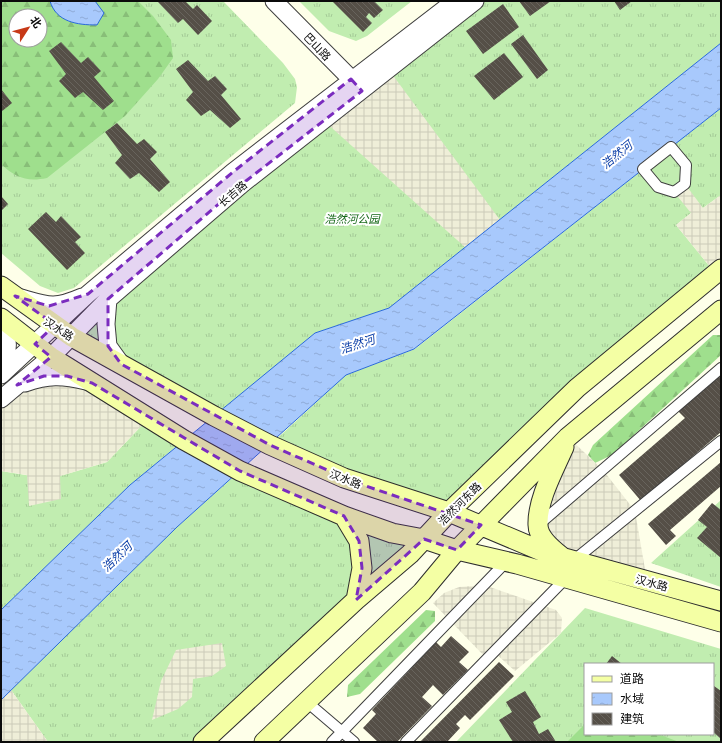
<svg xmlns="http://www.w3.org/2000/svg" width="722" height="743" viewBox="0 0 722 743" font-family="Georgia,'Noto Sans SC',serif">
<style>
.grass{fill:url(#grass-tufts);fill-rule:evenodd}
.forest{fill:url(#forest-firs);fill-rule:evenodd}
.plaza{fill:url(#plaza-grid)}
.water{fill:url(#water-ripples);stroke:#2969da}
.building{fill:url(#building-back-hatch)}
.lines{fill:none;stroke-linecap:round;stroke-linejoin:round}
.pedestrian-casing{stroke:#3e3e3e;stroke-width:12}
.tertiary-casing{stroke:#3e3e3e;stroke-width:19}
.secondary-casing{stroke:#2d2d2d;stroke-width:21}
.pedestrian{stroke:#fff;stroke-width:10}
.tertiary{stroke:#fff;stroke-width:17}
.secondary{stroke:#f4ffa4;stroke-width:19}
.marked{fill:#7b2cbf;fill-opacity:0.2;stroke:#7b2cbf;stroke-width:3;stroke-dasharray:8 5;stroke-linejoin:round}
.labels{text-anchor:middle;dominant-baseline:central;stroke-width:4;stroke-linejoin:round;paint-order:stroke}
.street-label{font-size:11px;fill:#0b0b0b;stroke:#fff}
.park-label{font-size:11px;font-style:italic;fill:#166819;stroke:#fff}
.water-label{font-size:12px;font-style:italic;fill:#0a3da7;stroke:#fff}
</style>
<defs>
<pattern id="grass-tufts" width="24" height="20" patternUnits="userSpaceOnUse"><rect width="24" height="20" fill="#c1edb0"/><path d="M3 7l-1-3M5 7V3M7 7l1-3M15 17l-1-3M17 17v-4M19 17l1-3" fill="none" stroke="#a4ca96"/></pattern>
<pattern id="forest-firs" width="22" height="20" patternUnits="userSpaceOnUse"><rect width="22" height="20" fill="#9fdf8d"/><path d="M5 1l3.5 6h-7zM16 11l3.5 6h-7z" fill="#88be78"/></pattern>
<pattern id="plaza-grid" width="8" height="8" patternUnits="userSpaceOnUse"><rect width="8" height="8" fill="#efeed8"/><path d="M0 4h8M4 0v8" fill="none" stroke="#cccbb8"/></pattern>
<pattern id="water-ripples" width="26" height="14" patternUnits="userSpaceOnUse"><rect width="26" height="14" fill="#a8c9fc"/><path d="M2 4q2-2 4 0t4 0M15 11q2-2 4 0t4 0" fill="none" stroke="#8fabd7"/></pattern>
<pattern id="building-back-hatch" width="6" height="6" patternUnits="userSpaceOnUse"><rect width="6" height="6" fill="#554f47"/><path d="M-1 5l2 2M0 0l6 6M5-1l2 2" fill="none" stroke="#68645d"/></pattern>
</defs>
<rect width="100%" height="100%" fill="#feffe9"/>
<!-- grass -->
<path class="grass" d="M1,1H223L283,63L295,79L297,87L295,103L74,288L58,293L40,286L1,253ZM16,16H40V40H16Z
M299,1H412L367,36L356,41L329,31Z
M475,1H721V43L389,308L315,333L214,416L72,337L105,302Z
M721,108V195L703,208L691,213L676,225L715,273L449,512L270,445L346,375L415,349Z
M148,419L184,440L130,485L1,610V471L50,479L107,462Z
M240,471L424,539L202,742H48L11,690L177,527Z
M721,500V587L651,563Z
M585,608L721,649V742H456ZM585,664H713V734H585Z"/>
<!-- forest -->
<path class="forest" d="M1,1H138L153,16L171,40L173,58L158,79L125,116L47,178C27,182 16,178 1,164ZM16,16H40V40H16Z
M713,335H721V355L612,455L595,463L588,455L593,445Z
M426,610L435,611V621L360,694L347,697L348,685Z
M585,724V734H658L679,742H567Z"/>
<!-- plaza -->
<path class="plaza" d="M389,70L500,220L466,248L324,121Z
M685,184L703,208L721,195V269L715,273L676,225L691,213L674,192Z
M51,357L148,419L107,462L60,476L61,499L29,506L27,475L1,471V399Z
M568,437L603,470L635,511L647,581L547,544L543,495Z
M484,585L556,610L562,618L561,633L515,671L494,652L487,659L433,603L444,593L459,587Z
M222,643L226,666L212,676L193,679L192,697L178,709L152,720L161,681L176,650Z
M11,690L48,742H1V700Z"/>
<!-- water -->
<path class="water" d="M50,1H95L104,13L97,25C77,25 56,22 50,1Z
M721,43V108L414,349L346,375L177,527L1,700V610L130,485L315,333L389,308Z"/>
<!-- building -->
<path class="building" d="M157,1H185L193,9L197,5L212,21L198,35L183,19L178,23Z
M332,1H374L383,10L374,18L369,13L366,17L372,23L363,32Z
M519,1H551L530,16Z
M614,1H632L620,10Z
M503,4L519,27L483,54L466,31Z
M523,35L548,70L537,79L511,44Z
M61,42L81,63L88,57L101,71L94,77L114,101L103,110L83,92L75,98L59,81L66,74L49,51Z
M504,53L523,77L494,100L474,76Z
M188,60L208,81L215,76L227,89L221,95L241,119L230,128L210,110L201,116L186,100L193,92L176,69Z
M1,89L12,103L1,112Z
M117,123L137,144L144,139L157,152L150,159L170,182L159,192L139,173L130,179L115,163L122,155L105,132Z
M1,196L8,204L1,211Z
M46,212L56,222L61,216L81,237L75,242L85,253L67,270L28,229Z
M721,374V432L641,501L619,475L685,418L678,411Z
M721,462V486L670,530L676,536L666,545L648,524Z
M712,503L721,510V558L697,538L707,527L698,520Z
M451,636L469,652L459,662L468,670L443,695L433,685L422,697L432,706L397,742H378L363,728L376,714L372,710L436,642L441,647Z
M612,656L622,664H606Z
M499,662L514,676L470,720L465,715L456,724L460,728L447,742H420Z
M714,686L721,691V739L713,732V687Z
M525,691L541,717L533,722L539,734L548,729L556,742H513L499,720L512,712L506,702Z"/>
<g class="lines">
<!-- pedestrian casing -->
<g class="pedestrian-casing">
<path id="pedestrian" d="M671,147L686,165L685,184L674,192L658,187L643,169Z
M537,526L721,368
M573,561L721,441
M307,702L354,742
M332,742L506,562
M406,742L566,578"/>
</g>
<!-- tertiary casing -->
<g class="tertiary-casing">
<path id="tertiary" d="M274,1L358,86
M21,298C49,306 54,309 82,297
M108,299L106,324L108,346L121,364
M1,323C9,339 10,350 1,366
M1,375L88,294L233,172L455,1
M25,383C48,375 62,375 86,381
M1,399L51,357L105,302L242,184L475,1"/>
</g>
<!-- secondary casing -->
<g class="secondary-casing">
<path id="secondary" d="M1,286L72,337L214,416L270,445L344,478L449,512L546,553L721,601
M1,318L51,357L184,440L240,471L344,516L392,533L424,539L457,550L517,564L721,622
M344,516L359,541L362,568L356,600
M561,556C552,549 538,538 538,525C537,500 554,470 564,447
M203,742L356,600L410,554L449,512L577,388L721,269
M264,742L422,592L457,550L568,437L721,310"/>
</g>
<!-- pedestrian -->
<use href="#pedestrian" class="pedestrian"/>
<!-- tertiary -->
<use href="#tertiary" class="tertiary"/>
<!-- secondary -->
<use href="#secondary" class="secondary"/>
</g>
<!-- marked area -->
<path class="marked" d="M351,79L362,91L242,184L108,299V346L121,364L270,445L357,483L481,525L457,550L424,539L356,600L362,568L359,541L344,516L240,471L92,383L67,376H44L17,385L51,357L35,344L55,325L15,296L49,306L88,294L233,172Z"/>
<g class="labels">
<!-- street labels -->
<g class="street-label">
<text transform="translate(318 46) rotate(46)">巴山路</text>
<text transform="translate(232 193) rotate(-40)">长吉路</text>
<text transform="translate(59 328) rotate(33)">汉水路</text>
<text transform="translate(346 478) rotate(22)">汉水路</text>
<text transform="translate(459 503) rotate(-45)">浩然河东路</text>
<text transform="translate(652 582) rotate(15)">汉水路</text>
</g>
<!-- park labels -->
<g class="park-label">
<text x="352" y="218">浩然河公园</text>
</g>
<!-- water labels -->
<g class="water-label">
<text transform="translate(616 154) rotate(-39)">浩然河</text>
<text transform="translate(357 343) rotate(-18)">浩然河</text>
<text transform="translate(116 556) rotate(-44)">浩然河</text>
</g>
</g>
<!-- border -->
<rect width="722" height="743" fill="none" stroke="#0b0b0b" stroke-width="4"/>
<!-- legend -->
<rect x="584" y="663" width="130" height="72" fill="#ffffff" stroke="#9d9d9d"/>
<rect x="592" y="676" width="20" height="6" fill="#f4ffa4" stroke="#9d9d9d"/>
<text x="620" y="683" font-size="12" fill="#0b0b0b">道路</text>
<rect x="592" y="693" width="20" height="12" fill="url(#water-ripples)" stroke="#9d9d9d"/>
<text x="620" y="703" font-size="12" fill="#0b0b0b">水域</text>
<rect x="592" y="713" width="20" height="12" fill="url(#building-back-hatch)" stroke="#9d9d9d"/>
<text x="620" y="723" font-size="12" fill="#0b0b0b">建筑</text>
<!-- north arrow -->
<g transform="translate(28 28) rotate(54)"><circle r="19" fill="#ffffff" stroke="#9d9d9d"/>
<path d="M0-3L7 15L0 10L-7 15Z" fill="#c73917"/>
<text y="-6" font-size="11" font-weight="bold" text-anchor="middle" fill="#0b0b0b">北</text>
</g>
</svg>
